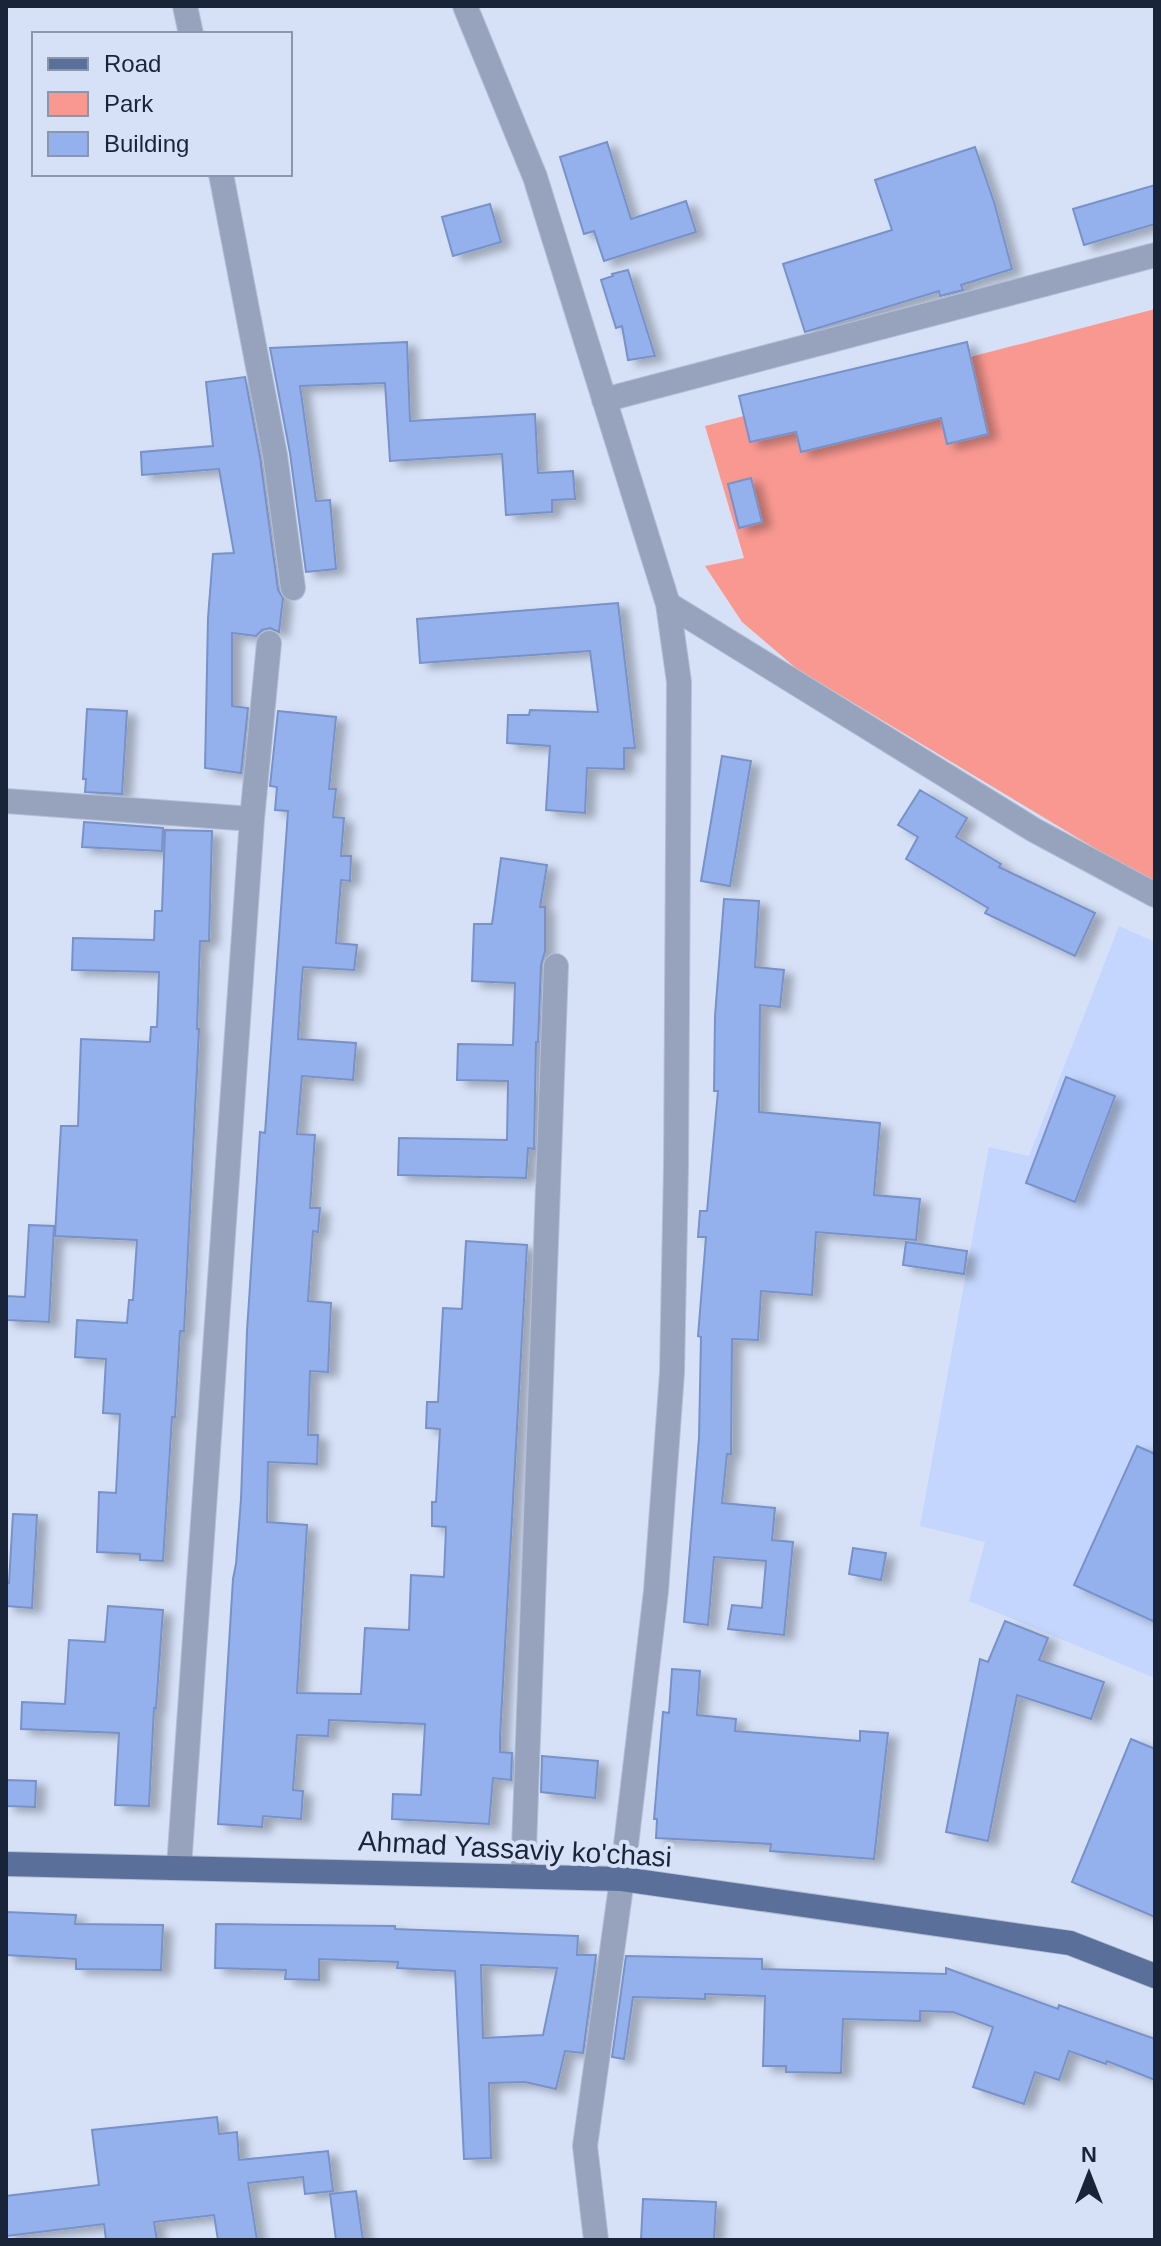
<svg xmlns="http://www.w3.org/2000/svg" width="1161" height="2246" viewBox="0 0 1161 2246" font-family="Helvetica,sans-serif">
<style>
.built{fill:#c4d6fd}
.green{fill:#f99891}
.building{fill:#94b1ee;stroke:#7892c7;stroke-width:2;fill-rule:evenodd;filter:url(#shadow)}
.lines{fill:none;stroke-linecap:round;stroke-linejoin:round}
.minor-casing{stroke:#b4bfd6;stroke-width:26}
.major-casing{stroke:#b4bfd6;stroke-width:26}
.minor{stroke:#97a3bc;stroke-width:24}
.major{stroke:#5a6f9a;stroke-width:24}
.labels{text-anchor:middle;dominant-baseline:central;stroke-width:8;stroke-linejoin:round;paint-order:stroke}
.street-label{font-size:28px;fill:#1a2439;stroke:#d6e1f8}
</style>
<defs>
<filter id="shadow"><feDropShadow dx="9" dy="5" stdDeviation="4" flood-color="#0004"/></filter>
</defs>
<rect width="100%" height="100%" fill="#d6e1f8"/>
<!-- built -->
<path class="built" d="M1119,926L1155,942V1678L969,1601L985,1542L920,1526L989,1147L1029,1156Z"/>
<!-- green -->
<path class="green" d="M1155,309V883L1141,876L797,669L742,622L705,566L744,558L705,426Z"/>
<!-- building -->
<path class="building" d="M607,142L631,219L686,201L696,232L604,261L594,231L584,234L560,157Z
M975,147L994,202L1012,269L961,285L963,290L940,296L939,291L805,332L783,264L892,230L875,180Z
M1155,185V224L1084,245L1073,209Z
M490,204L501,242L453,256L442,217Z
M628,270L655,356L628,360L622,326L616,328L601,280L613,276L612,274Z
M407,342L410,421L535,414L538,473L573,471L575,499L552,500V512L506,515L502,454L390,461L385,383L300,386L316,501L330,500L336,569L306,572L290,453L270,348Z
M967,342L988,434L947,444L941,418L801,452L796,432L750,442L739,396Z
M245,377L260,457L278,590L283,598L279,632L270,628L262,630L256,636L232,633V706L248,708L241,773L205,768L208,618L213,554L234,553L219,469L142,475L141,452L213,446L206,382Z
M751,478L762,522L739,528L728,484Z
M618,603L635,748H624V769L587,768L585,813L546,810L550,746L507,743L508,715H529L530,710L598,712L590,651L420,663L417,619Z
M87,709L127,711L122,794L85,792L86,779H83Z
M278,711L336,717L329,789H336L333,817L344,818L341,856H351L350,881L341,880L336,943L357,945L354,970L303,967L301,990L298,1039L356,1043L353,1080L302,1076L297,1134L315,1135L310,1208H320L318,1232L313,1231L308,1301L331,1303L328,1372L310,1371L308,1435H318L317,1464L268,1462L267,1522L307,1525L297,1693L361,1694L365,1628L409,1630L411,1575L444,1577L446,1527L432,1526V1502H436L440,1429L426,1428L427,1402H438L443,1308L462,1309L466,1241L527,1245L500,1737V1752L512,1753L511,1780L493,1778L489,1824L392,1819L393,1794L421,1795L425,1724L329,1720L328,1736L297,1735L293,1790L303,1791L301,1819L263,1816L262,1827L218,1824L233,1579L236,1564L241,1499L247,1331L260,1132L265,1133L288,811L275,810L277,787L270,786Z
M722,756L751,761L730,886L701,881Z
M920,790L967,818L956,837L1001,864L999,867L1095,913L1075,956L985,913L988,908L906,859L918,837L898,825Z
M84,822L163,828L162,851L82,847Z
M165,830L212,831L209,941H200L197,1029H199L184,1331H180L175,1417H172L163,1561L140,1560V1554L97,1552L99,1492L116,1493L120,1414L103,1413L106,1359L75,1357L77,1320L127,1323L129,1300H133L137,1240L55,1236L61,1126H78L81,1039L150,1042L151,1027H157L159,972L72,970L73,938L154,940L155,911H162Z
M501,858L547,865L540,907H545V951L541,965L538,1042H536L534,1149L528,1148L526,1178L398,1175L399,1138L507,1140L508,1081L457,1080L458,1044L513,1045L515,983L472,981L474,924H492Z
M724,899L759,901L755,967L784,970L780,1007L760,1005L759,1112L880,1123L874,1195L920,1199L916,1240L816,1232L812,1295L761,1291L758,1340L732,1339L731,1454H727L722,1503L775,1508L772,1540L793,1542L784,1635L728,1629L732,1605L762,1608L766,1561L714,1557L708,1625L684,1622L699,1438L701,1337L698,1336L706,1237H698L700,1211H707L718,1091H714L715,1016Z
M1066,1077L1115,1096L1075,1202L1026,1183Z
M29,1225L54,1226L49,1322L6,1320V1296L25,1297Z
M906,1242L967,1251L964,1274L903,1265Z
M1137,1446L1155,1454V1622L1074,1585Z
M13,1514L37,1515L32,1608L6,1606V1583H9Z
M853,1548L886,1553L881,1580L849,1574Z
M108,1606L163,1610L156,1708H154L149,1806L115,1805L119,1733L21,1729L22,1702L65,1704L69,1640L105,1642Z
M1005,1621L1048,1638L1039,1660L1104,1682L1091,1719L1017,1695L988,1841L946,1832L980,1659L988,1662Z
M672,1669L700,1671L697,1715L736,1719L735,1731L860,1741V1731L888,1733L874,1859L770,1851L771,1844L656,1838L657,1819H654L663,1712L669,1713Z
M1131,1739L1155,1749V1917L1072,1882Z
M542,1756L598,1761L595,1798L541,1792Z
M6,1780L36,1781L35,1807L6,1806Z
M6,1912L76,1915L75,1924L163,1925L161,1970L76,1969V1959L6,1955Z
M216,1924L395,1926V1929L578,1936L577,1955H596L583,2053L565,2051L556,2089L525,2082L489,2083L491,2158L464,2159L455,1971L397,1968L398,1962L319,1959V1980L285,1979L286,1970L215,1968ZM481,1965L557,1968L543,2035L483,2038Z
M626,1956L762,1959V1969L946,1974V1968L1058,2009L1059,2005L1155,2039V2080L1107,2061L1106,2064L1069,2051L1059,2080L1035,2072L1024,2104L973,2087L993,2027L953,2012L920,2011V2021L843,2019L841,2073L786,2072V2066H763L765,1996L705,1994V1999L633,1997L624,2059L612,2057Z
M217,2117L219,2134L237,2132L239,2160L328,2151L333,2191L305,2194L303,2177L248,2183L257,2240H218L214,2215L154,2222L157,2240H106L104,2224L6,2236V2196L99,2185L92,2130Z
M356,2191L363,2240H336L330,2194Z
M643,2199L716,2202L714,2240H641Z"/>
<g class="lines">
<!-- minor casing -->
<g class="minor-casing">
<path id="minor" d="M185,6L191,34
M465,6L535,177L668,604L679,682L676,1168L672,1373L656,1591L622,1879L585,2146L596,2240
M221,174L275,455L293,588
M604,400L1155,255
M668,604L1034,830L1155,895
M6,801L252,819L179,1867
M252,819L269,643
M523,1876L556,966"/>
</g>
<!-- major casing -->
<g class="major-casing">
<path id="major" d="M6,1864L622,1879L1070,1943L1155,1976"/>
</g>
<!-- minor -->
<use href="#minor" class="minor"/>
<!-- major -->
<use href="#major" class="major"/>
</g>
<g class="labels">
<!-- street labels -->
<g class="street-label">
<text transform="translate(515 1849) rotate(3)">Ahmad Yassaviy ko'chasi</text>
</g>
</g>
<!-- border -->
<rect width="1161" height="2246" fill="none" stroke="#1a2439" stroke-width="16"/>
<!-- legend -->
<rect x="32" y="32" width="260" height="144" fill="#d6e1f8" stroke="#8b95ac" stroke-width="2"/>
<rect x="48" y="58" width="40" height="12" fill="#5a6f9a" stroke="#8b95ac" stroke-width="2"/>
<text x="104" y="72" font-size="24" fill="#1a2439">Road</text>
<rect x="48" y="92" width="40" height="24" fill="#f99891" stroke="#8b95ac" stroke-width="2"/>
<text x="104" y="112" font-size="24" fill="#1a2439">Park</text>
<rect x="48" y="132" width="40" height="24" fill="#94b1ee" stroke="#8b95ac" stroke-width="2"/>
<text x="104" y="152" font-size="24" fill="#1a2439">Building</text>
<!-- north arrow -->
<g transform="translate(1089 2174)" stroke="#d6e1f8" stroke-width="6" paint-order="stroke">
<path d="M0-6L14 30L0 20L-14 30Z" fill="#1a2439"/>
<text y="-12" font-size="22" font-weight="bold" text-anchor="middle" fill="#1a2439">N</text>
</g>
</svg>
